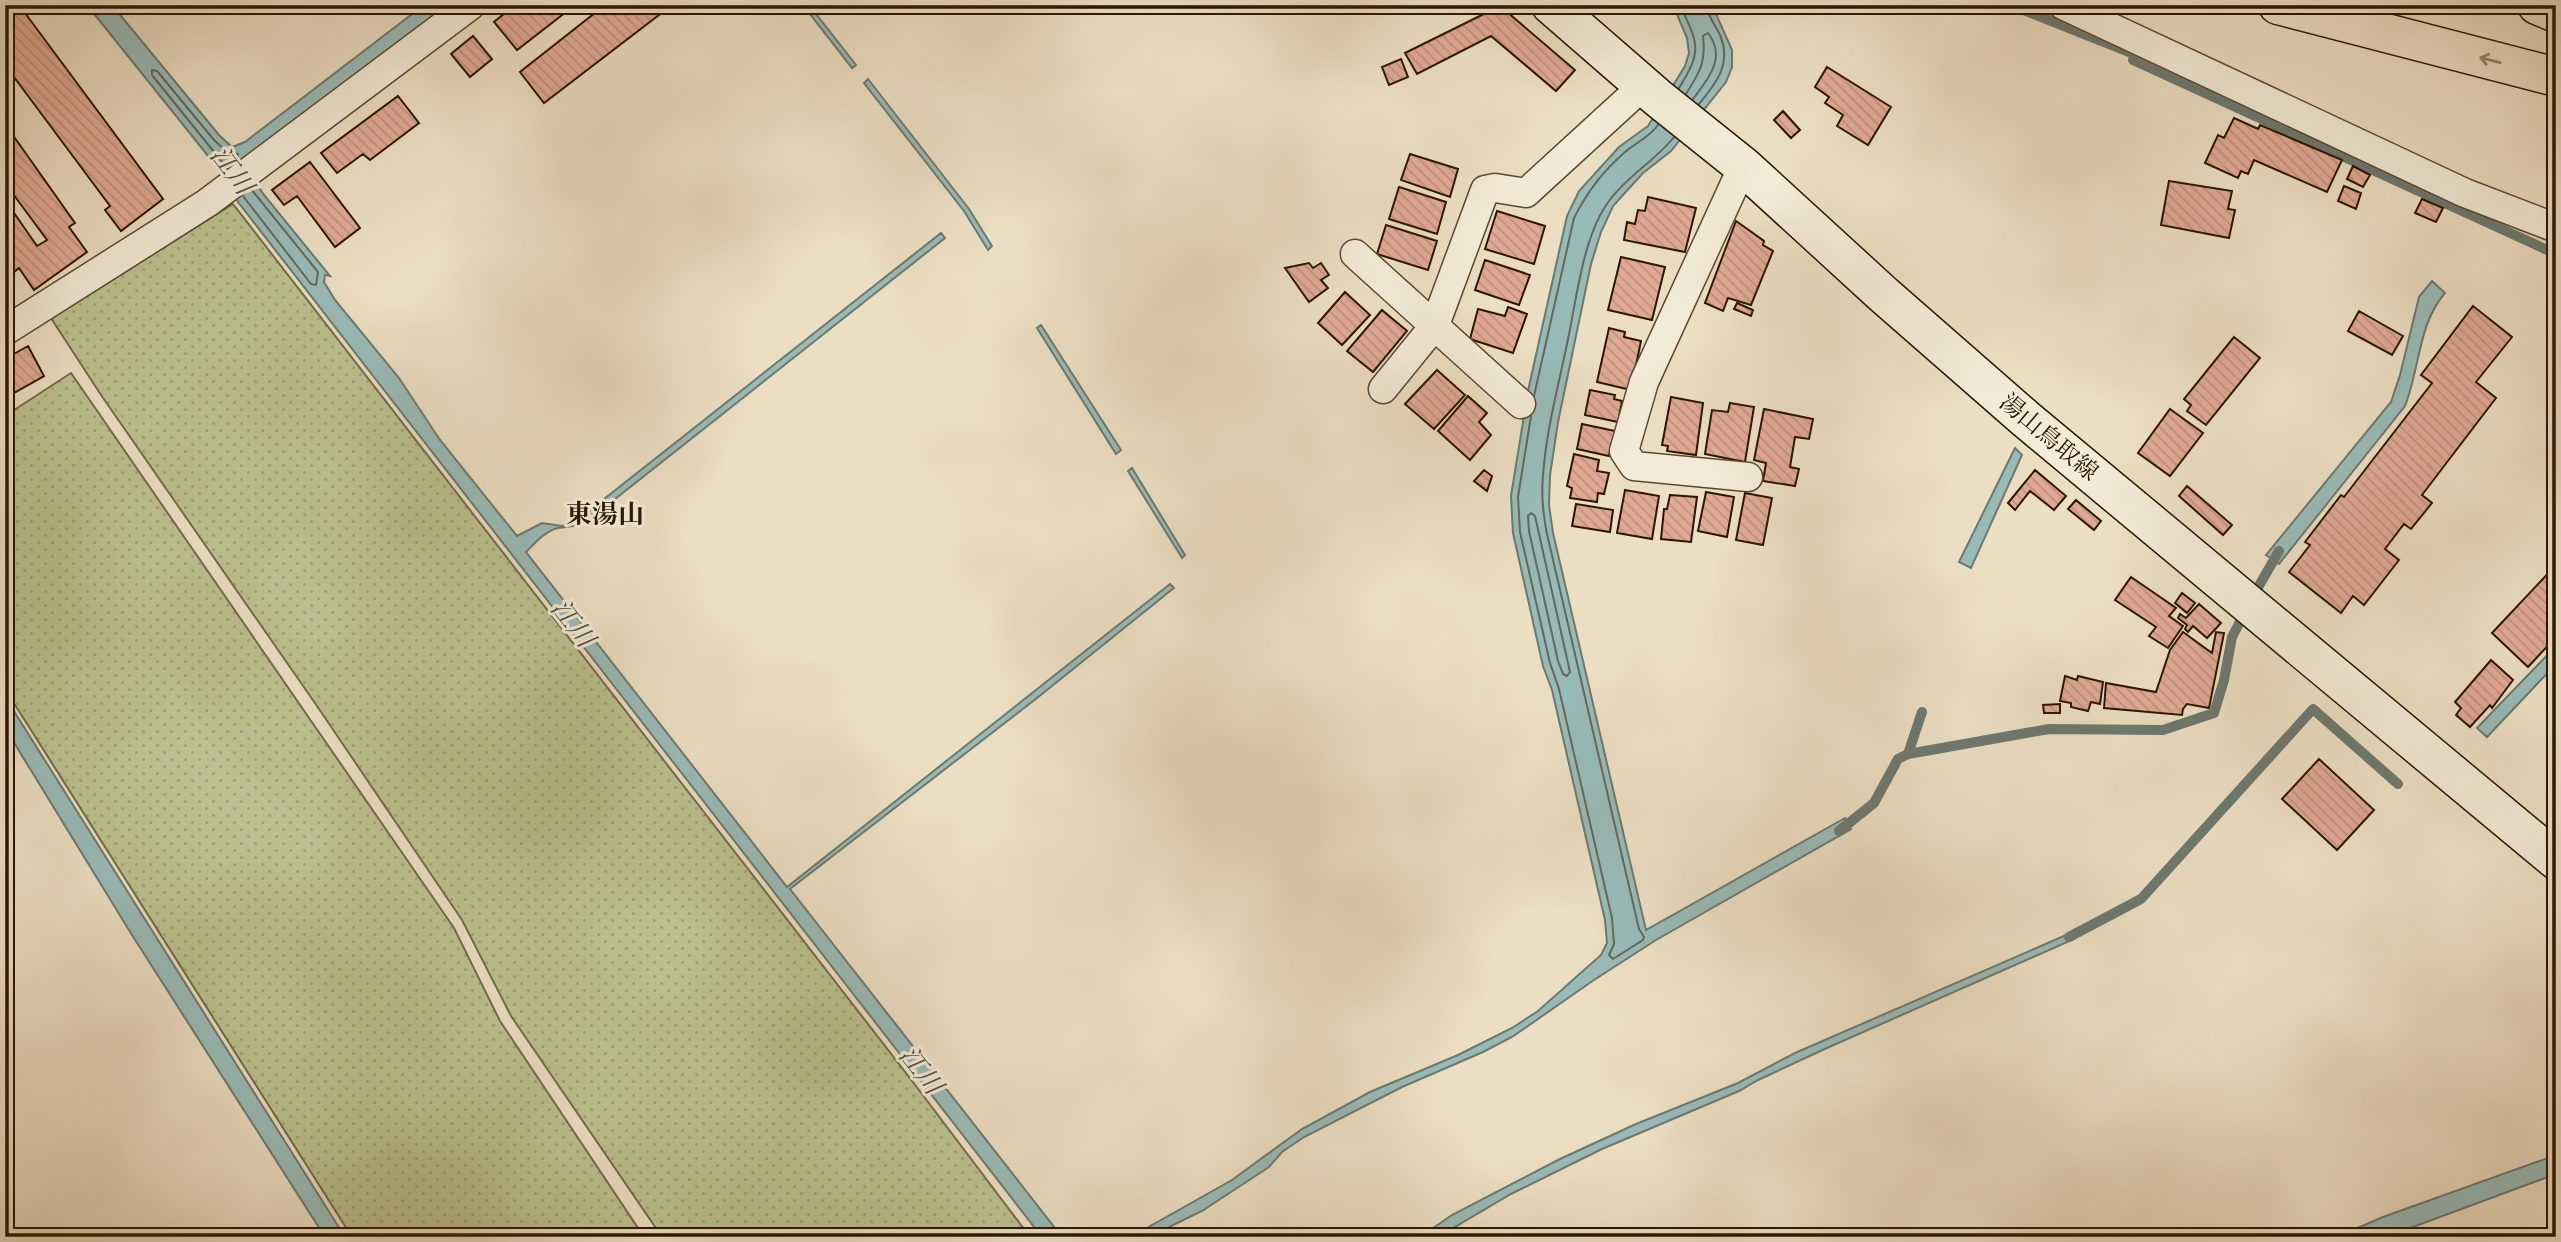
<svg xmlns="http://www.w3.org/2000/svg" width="2561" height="1242" viewBox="0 0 2561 1242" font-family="'IM FELL Great Primer','Noto Serif JP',serif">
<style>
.grass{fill:url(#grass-dots);stroke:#736c48;stroke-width:2}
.water{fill:#99bbb8;stroke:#6d796f;stroke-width:2}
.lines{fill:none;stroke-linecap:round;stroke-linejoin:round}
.shore{stroke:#62695c;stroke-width:2}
.stream{stroke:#6d796f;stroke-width:10}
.building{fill:url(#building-back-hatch);stroke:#2a1701;stroke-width:2}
.minor-casing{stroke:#5a4931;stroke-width:31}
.secondary-casing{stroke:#2a1701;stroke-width:41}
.trunk-casing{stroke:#2a1701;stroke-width:41}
.motorway-casing{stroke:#2a1701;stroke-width:41}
.minor{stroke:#f3ead7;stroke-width:28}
.secondary{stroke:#f3ead7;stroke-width:38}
.trunk{stroke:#ecdec2;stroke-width:38}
.motorway{stroke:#ecdec2;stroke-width:38}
.oneway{stroke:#95846b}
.labels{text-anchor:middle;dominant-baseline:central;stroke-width:6;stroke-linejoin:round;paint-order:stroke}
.street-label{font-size:24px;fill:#2a1701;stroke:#f3ead7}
.water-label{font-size:26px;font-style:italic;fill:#515041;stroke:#f3ead7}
.neighbourhood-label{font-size:26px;font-weight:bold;fill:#2a1701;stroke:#f3ead7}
</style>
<defs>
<pattern id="grass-dots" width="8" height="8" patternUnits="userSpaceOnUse" patternTransform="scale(1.75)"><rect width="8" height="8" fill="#bcc090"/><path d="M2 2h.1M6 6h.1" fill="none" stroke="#a2a47a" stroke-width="1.8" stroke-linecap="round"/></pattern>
<pattern id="building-back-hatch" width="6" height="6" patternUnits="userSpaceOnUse" patternTransform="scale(1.75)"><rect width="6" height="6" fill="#e0a994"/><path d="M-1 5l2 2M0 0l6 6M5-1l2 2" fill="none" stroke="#c0917e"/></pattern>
</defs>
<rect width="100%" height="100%" fill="#ecdec2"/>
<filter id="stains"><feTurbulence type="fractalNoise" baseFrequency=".00286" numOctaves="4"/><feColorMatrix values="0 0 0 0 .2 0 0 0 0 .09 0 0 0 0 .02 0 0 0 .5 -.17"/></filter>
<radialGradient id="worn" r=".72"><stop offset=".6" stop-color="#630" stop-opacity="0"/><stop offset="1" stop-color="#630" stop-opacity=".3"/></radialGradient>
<!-- grass -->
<path class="grass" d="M233,204L916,1086L1030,1237H662L511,1016L462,920L317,706L101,395L51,318Z
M71,373L454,928L500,1021L644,1237H352L5,689V416Z"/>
<!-- water -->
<path class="water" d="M87,5H112L219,135L232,147L245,142L424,5H449L243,164L264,195L330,276L325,275L324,282L335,300L399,378L440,440L517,536L542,523L562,526L580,518L941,233L945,238L586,522C576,526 568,527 558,528C545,531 535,543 526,552L787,887L1170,584L1174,588L1037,698L790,889L1062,1237H1042L238,202L221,172Z
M803,5H809L856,65L852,68Z
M1673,5H1712L1732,50V67L1726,82L1671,151L1643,173L1613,206L1601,232L1591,264L1558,422L1550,475L1549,505L1553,533L1646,930L1845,818L1851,829L1656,940L1594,980L1512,1037L1483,1052L1402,1087L1304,1137L1282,1152L1269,1167L1202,1211L1149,1237H1131L1232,1180L1302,1129L1370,1092L1458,1055L1512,1028L1538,1011L1601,955L1607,943L1605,920L1552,690L1543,666L1513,533L1511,496L1528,391L1567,216L1579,191L1619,147L1648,126L1685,66L1689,53L1687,38Z
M868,79L969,209L992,246L988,250L964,211L864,83Z
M2432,281L2445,293C2418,324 2420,368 2405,406L2279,564L2266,555L2391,402L2400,375L2419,297Z
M1041,325L1121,450L1116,454L1037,328Z
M2015,448L2022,455L1971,568L1959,562Z
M1132,468L1185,555L1182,558L1128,471Z
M2556,646V664L2487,737L2477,728Z
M5,697L345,1237H325L132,935L5,728Z
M2073,932H2080L2074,939L1827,1048L1758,1080L1739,1091L1602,1149L1511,1194L1438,1237H1420L1452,1215L1560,1159L1636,1124L1738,1083L1795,1053Z
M2556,1155V1174L2386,1237H2337L2383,1217Z"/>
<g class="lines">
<!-- shore -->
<path class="shore" d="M1679,88C1703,50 1698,44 1680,5
M1686,94C1700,72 1706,62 1703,36L1708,33C1727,58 1708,79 1693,99
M1699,104C1717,82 1732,64 1720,35C1715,25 1708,16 1706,5
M227,168L152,75V70L157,71L214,140L228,153L238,154L237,161
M243,196L311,284L316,285L318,272L251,189
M1534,396L1574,218C1586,194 1603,171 1624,153C1635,143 1650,137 1658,125
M1531,416L1518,497L1520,532L1550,663L1559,689L1612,918L1614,944L1609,955L1613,959L1643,940L1644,937L1639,929L1547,534C1543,514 1541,496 1543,476C1546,430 1559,384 1568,339C1577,297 1583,236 1609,201C1627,176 1655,161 1674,137
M1531,513L1535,516L1570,672L1567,676L1563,674L1558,661L1529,531L1528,516Z"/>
<!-- stream -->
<path class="stream" d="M2011,5L2137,55L2133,60L2556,254
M2252,598L2279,551
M1908,754L1922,712
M1839,831L1874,803L1898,759L1908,754L2049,729L2163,730L2214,713L2224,680L2232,637L2245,612
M2069,937L2141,899L2313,709L2398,784
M2489,1234L2490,1237"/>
</g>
<!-- building -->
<path class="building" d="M5,5L10,9L19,5L163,199L121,231L105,210L110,206L5,65Z
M515,5H575L517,50L494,22Z
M605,5H672L544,103L520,72Z
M1500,6L1575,70L1556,91L1491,36L1417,74L1405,53Z
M473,36L492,59L470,77L451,54Z
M1401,59L1408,77L1389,85L1382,67Z
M1827,67L1891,107L1868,145L1837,126L1843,115L1825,103L1829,97L1815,87Z
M398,96L419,123L370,160L363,154L337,173L321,153Z
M1783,111L1800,130L1791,138L1774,120Z
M2234,118L2258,129L2260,125L2342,160L2327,192L2254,160L2248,174L2241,171L2238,178L2205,163L2218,135L2224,138Z
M5,124L75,223L69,227L87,252L34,290L19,268L14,272L5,261V200L37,246L47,240L5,183Z
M1410,154L1458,169L1450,197L1401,180Z
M310,162L360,228L335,247L297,196L284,205L272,190Z
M2353,166L2370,175L2363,187L2347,179Z
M2169,181L2232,191L2228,209L2235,210L2229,238L2161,225Z
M2344,186L2361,193L2356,209L2338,201Z
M1399,187L1446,202L1437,234L1389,219Z
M1648,197L1696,208L1685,252L1624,240L1627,222L1635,224L1638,210L1645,211Z
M2422,199L2443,208L2436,222L2415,213Z
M1497,211L1545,226L1534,264L1485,249Z
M1736,221L1764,241L1763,245L1773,251L1751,305L1728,298L1723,311L1705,303Z
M1386,225L1437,241L1428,270L1377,254Z
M1621,257L1665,267L1652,320L1608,310Z
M1485,260L1530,275L1519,305L1475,290Z
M1309,263L1313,268L1321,263L1329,275L1321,280L1328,288L1309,302L1285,268Z
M5,288L13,299L5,304Z
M1345,292L1370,315L1342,345L1318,323Z
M1737,303L1753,310L1751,316L1734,309Z
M2473,306L2512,337L2476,382L2496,398L2422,495L2432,503L2411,529L2404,524L2385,549L2399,560L2364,605L2353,596L2341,613L2289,572L2310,545L2305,542L2341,495L2344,497L2432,383L2421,375Z
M1508,307L1527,314L1513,353L1470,339L1478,309L1505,316Z
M1382,310L1407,331L1373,372L1347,351Z
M2359,311L2403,336L2392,355L2348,331Z
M1609,328L1625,332L1624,337L1641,341L1631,390L1597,382Z
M2234,337L2260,358L2206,425L2187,411L2191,405L2184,399Z
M28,346L44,376L5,398V359Z
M1437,370L1465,395L1434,429L1405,404Z
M1590,390L1615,395L1614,399L1622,401L1618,422L1585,415Z
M1468,396L1487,413L1479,422L1491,435L1470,460L1438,431Z
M1671,397L1703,403L1696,455L1667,451L1668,446L1662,445Z
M1730,403L1754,407L1745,462L1705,454L1712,410L1728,412Z
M1764,409L1813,419L1809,439L1795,437L1790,467L1799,469L1795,486L1763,481L1766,463L1754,460Z
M2170,409L2203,433L2170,476L2138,453Z
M1582,424L1615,431L1609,456L1577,449Z
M1574,454L1599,460L1597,471L1609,473L1604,494L1598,493L1597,502L1570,498L1572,488L1567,486Z
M1484,470L1492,476L1487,491L1474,481Z
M2035,470L2066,496L2054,510L2030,491L2015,510L2008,503Z
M2187,486L2232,525L2223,535L2179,496Z
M1625,490L1659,496L1652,539L1617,533Z
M1706,492L1734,497L1727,537L1698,531Z
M1745,493L1772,498L1763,545L1736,540Z
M1670,495L1697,497L1691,542L1661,539L1664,509H1667Z
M2076,500L2101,521L2094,530L2068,509Z
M1576,504L1613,510L1610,532L1572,526Z
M2556,565V637L2528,667L2492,633Z
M2131,577L2176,608L2169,616L2183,626L2168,648L2149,636L2156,627L2115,600Z
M2182,593L2195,603L2187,613L2175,603Z
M2199,604L2221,623L2207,638L2193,626L2188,632L2185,629L2187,625L2178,618L2180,614L2186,618Z
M2183,632L2212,653L2216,632L2224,633L2209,708L2187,704L2183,709L2182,715L2104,708L2106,683L2156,692L2170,650Z
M2491,660L2513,680L2492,708L2490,705L2470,727L2456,715L2461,708L2455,702Z
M2065,676L2077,680L2078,676L2103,682L2100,704L2091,702L2088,711L2071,707V703L2060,701Z
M2060,704V713H2044L2043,705Z
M2319,759L2374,810L2337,850L2282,799Z"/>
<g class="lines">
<!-- minor casing -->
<g class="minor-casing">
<path id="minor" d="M2063,5L2465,193L2556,228
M1743,166L1644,382L1624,451L1634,466L1748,477
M1355,254L1521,404
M5,331L207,203L471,5
M1383,389L1435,325L1485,190L1495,188L1526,193L1644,85"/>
</g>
<!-- secondary casing -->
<g class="secondary-casing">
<path id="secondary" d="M1551,5L1658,98L1743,166L1884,295L2027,420L2556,860"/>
</g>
<!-- trunk casing -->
<g class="trunk-casing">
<path id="trunk" d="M2278,5L2556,77"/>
</g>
<!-- motorway casing -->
<g class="motorway-casing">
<path id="motorway" d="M2537,5L2556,13"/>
</g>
<!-- minor -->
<use href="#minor" class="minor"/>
<!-- secondary -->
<use href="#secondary" class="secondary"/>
<!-- trunk -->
<use href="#trunk" class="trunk"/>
<!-- motorway -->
<use href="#motorway" class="motorway"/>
</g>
<!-- one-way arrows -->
<defs><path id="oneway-shaft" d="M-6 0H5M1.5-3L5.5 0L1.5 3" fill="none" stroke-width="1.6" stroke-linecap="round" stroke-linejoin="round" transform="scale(1.75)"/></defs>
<use class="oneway" href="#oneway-shaft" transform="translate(2490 60) rotate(-166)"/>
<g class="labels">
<!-- street labels -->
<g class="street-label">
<text transform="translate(2049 437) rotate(40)">湯山鳥取線</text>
</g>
<!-- water labels -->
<g class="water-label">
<text transform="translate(232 170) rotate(53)">江川</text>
<text transform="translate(573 623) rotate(52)">江川</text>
<text transform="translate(921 1070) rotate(52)">江川</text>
</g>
<!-- neighbourhood labels -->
<g class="neighbourhood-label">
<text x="605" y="514">東湯山</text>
</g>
</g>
<!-- margin -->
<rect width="2561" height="1242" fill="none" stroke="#ecdec2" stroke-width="28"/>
<rect x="7" y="7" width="2547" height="1228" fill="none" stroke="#2a1701" stroke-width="3.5"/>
<rect x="14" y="14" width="2533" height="1214" fill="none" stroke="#2a1701" stroke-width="2"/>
<rect width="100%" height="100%" filter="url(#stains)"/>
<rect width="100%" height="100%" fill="url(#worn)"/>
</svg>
